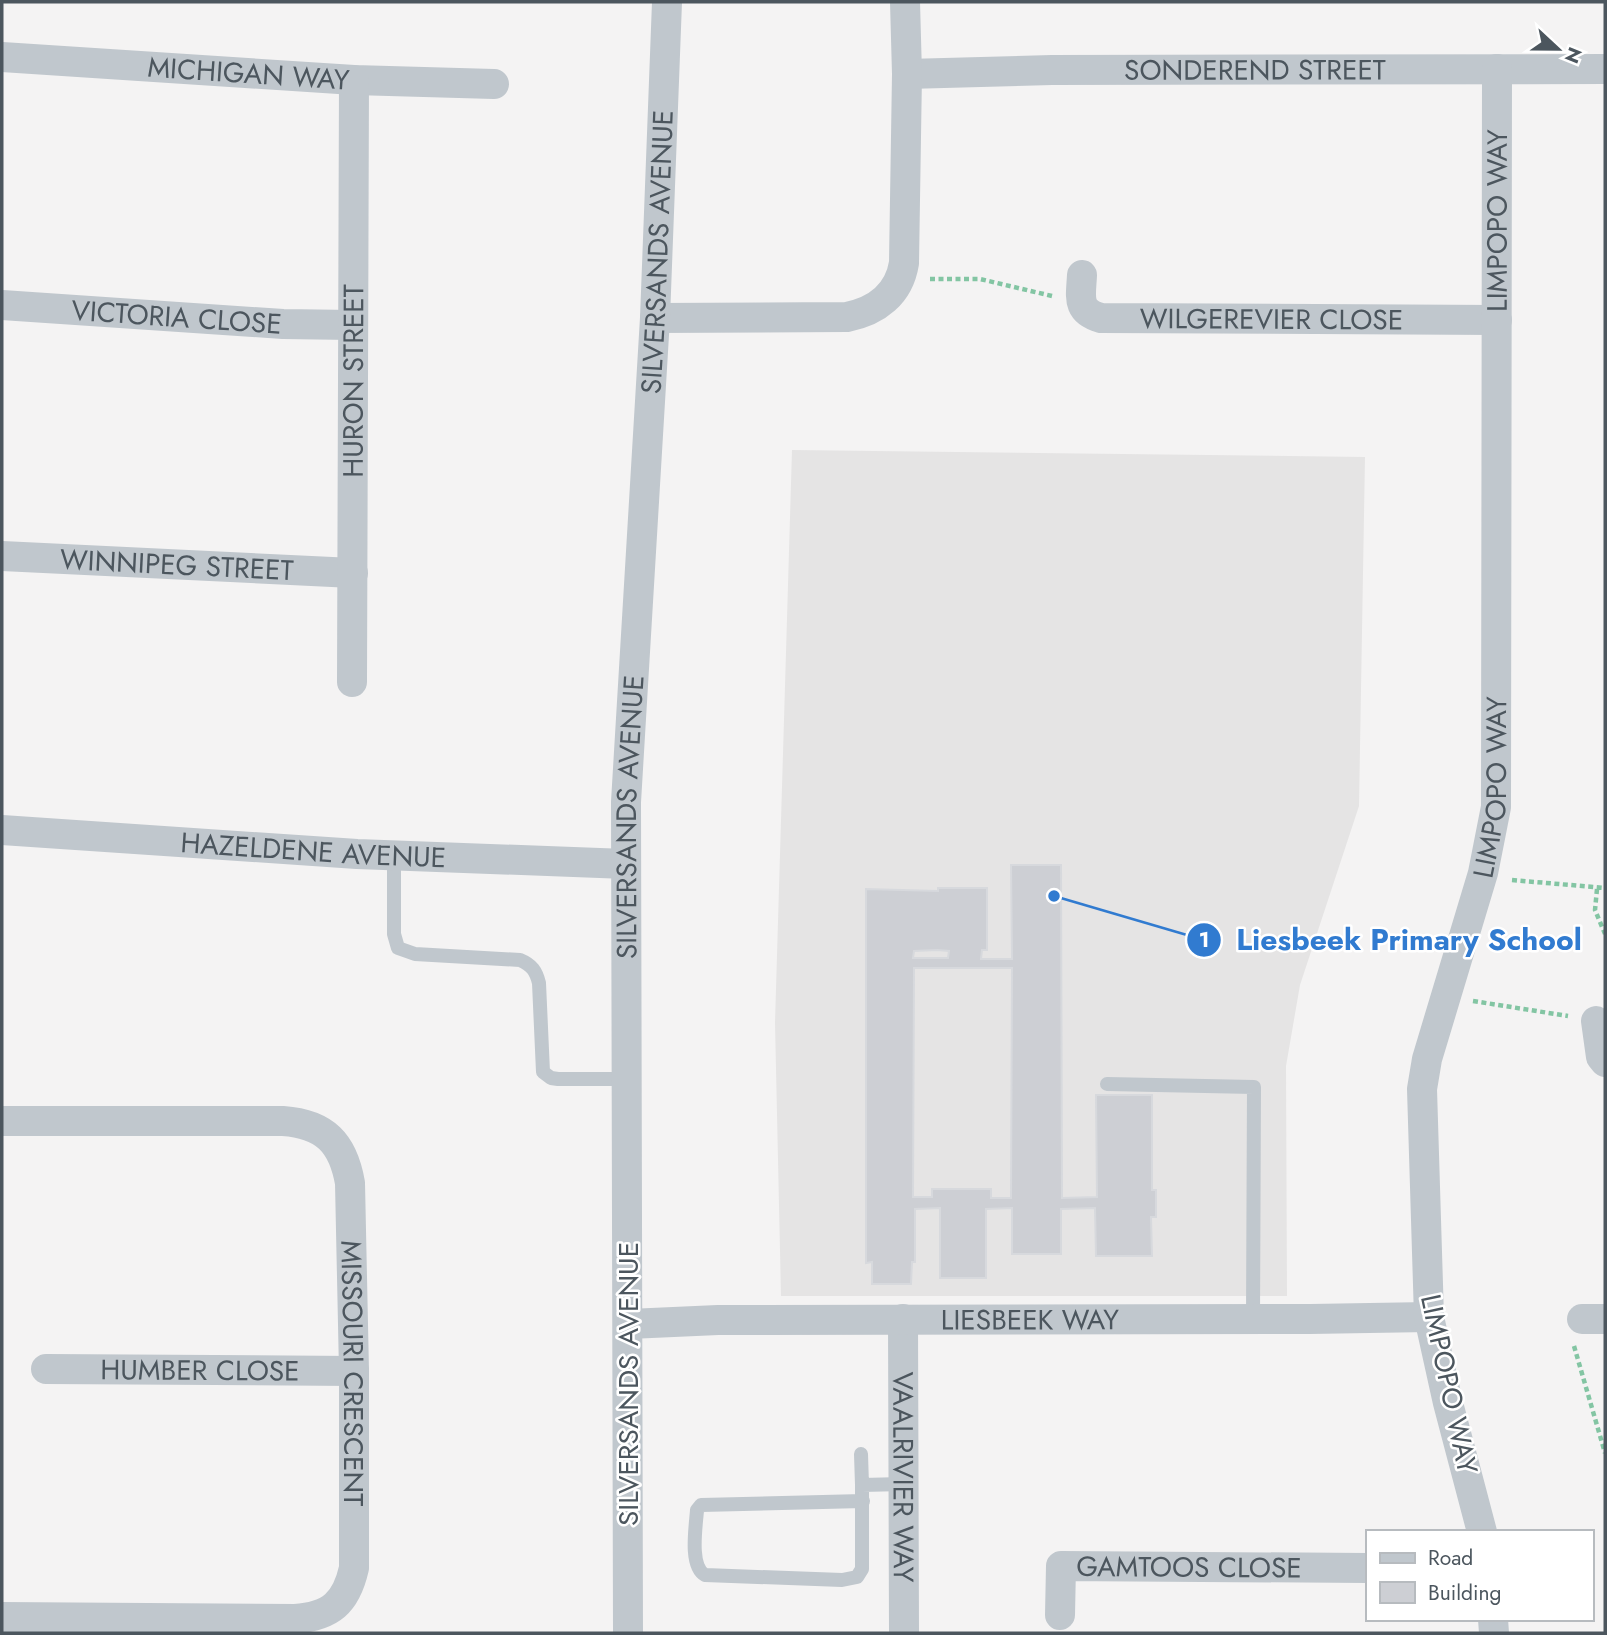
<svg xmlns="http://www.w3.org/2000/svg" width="1607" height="1635" viewBox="0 0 1607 1635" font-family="Jost,sans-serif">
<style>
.education{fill:#e5e4e4}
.building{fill:#cdcfd4;stroke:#d7d9dd;stroke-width:2;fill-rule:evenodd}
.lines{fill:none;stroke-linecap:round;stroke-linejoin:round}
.path{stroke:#83c5a3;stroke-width:4.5;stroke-dasharray:5 3.5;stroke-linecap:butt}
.service{stroke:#c0c7cd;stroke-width:14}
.minor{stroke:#c0c7cd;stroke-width:30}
.labels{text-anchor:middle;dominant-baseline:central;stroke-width:5;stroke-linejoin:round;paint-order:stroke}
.street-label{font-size:28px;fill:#4c565e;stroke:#fff}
.leader{fill:none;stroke:#317bd0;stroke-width:2.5}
.callout-dot{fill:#317bd0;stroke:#fff;stroke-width:2.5}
.mark-label{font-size:21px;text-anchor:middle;font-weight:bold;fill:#fff}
.callout-label{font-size:30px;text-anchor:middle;font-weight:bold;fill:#317bd0;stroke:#fff;stroke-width:5;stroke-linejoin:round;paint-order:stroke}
</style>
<rect width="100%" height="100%" fill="#f4f3f3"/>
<!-- education -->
<path class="education" d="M792,450L1365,457L1359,806L1300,985L1286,1066L1287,1296H781L775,1023Z"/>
<!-- building -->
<path class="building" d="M1011,865H1061L1062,1198L1097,1197L1096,1095H1152V1190H1156V1217H1151L1152,1256H1096L1095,1208L1061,1209V1254H1012V1208L986,1209V1278H940V1208L915,1209V1262H912L911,1284H872V1262L866,1263V889L938,891V888H987V950H982L981,959H1012ZM937,950L949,951L948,958H913L914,951ZM914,968H1012L1011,1198H991V1189H932V1197H913Z"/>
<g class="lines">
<!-- path -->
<path class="path" d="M930,279H980L1052,296
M1512,880L1605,888
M1597,889L1595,910L1605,934
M1473,1001L1568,1016
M1574,1346L1605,1453"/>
<!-- service -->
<path class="service" d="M394,855V934L398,948L415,954L520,960C532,965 536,971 539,983L543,1072L551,1078L558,1079H628
M1107,1084L1254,1087L1253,1319
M861,1454L862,1485
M863,1501L701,1505L697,1510C696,1526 689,1566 705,1575L842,1580L857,1577L862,1569V1485L903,1484"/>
<!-- minor -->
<g class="minor">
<path id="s1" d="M2,57L354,80L494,84"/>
<path id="s2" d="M907,74L1052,70L1605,69"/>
<path id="s3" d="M1082,275C1081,297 1076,311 1101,318L1497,320"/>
<path id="s4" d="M2,305L283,324L352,325"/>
<path d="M655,318L847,317C877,311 899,294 904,263L907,74L905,2"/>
<path id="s5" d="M2,556L353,573"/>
<path id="s6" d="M352,682L354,80"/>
<path id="s7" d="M2,830L357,854L626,864"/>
<path d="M1596,1021L1601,1057L1605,1062"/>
<path id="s8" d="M2,1121H283C325,1124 343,1143 350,1183L354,1371V1568C346,1603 331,1616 295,1619L2,1617"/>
<path id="s9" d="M903,1319L904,1633"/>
<path d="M1582,1319H1605"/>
<path id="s10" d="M629,1324L718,1320L1310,1319L1429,1317"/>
<path id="s11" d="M46,1369L354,1371"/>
<path id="s12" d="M1482,1532L1448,1403L1429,1317L1422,1089L1427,1059L1483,873L1496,807L1497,69"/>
<path id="s13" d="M1060,1615L1061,1566L1367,1568"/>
<path d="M1493,1619L1494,1633"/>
<path id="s14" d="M628,1633L626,802L655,318L667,2"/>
</g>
</g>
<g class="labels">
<!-- street labels -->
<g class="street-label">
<text stroke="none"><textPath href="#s2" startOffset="348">SONDEREND STREET</textPath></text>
<text stroke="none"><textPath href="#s1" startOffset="247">MICHIGAN WAY</textPath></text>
<text stroke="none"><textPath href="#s12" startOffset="1328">LIMPOPO WAY</textPath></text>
<text stroke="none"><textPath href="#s14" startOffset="1382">SILVERSANDS AVENUE</textPath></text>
<text stroke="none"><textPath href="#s4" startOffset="175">VICTORIA CLOSE</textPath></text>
<text stroke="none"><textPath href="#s3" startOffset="224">WILGEREVIER CLOSE</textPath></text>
<text stroke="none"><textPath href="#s6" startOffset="301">HURON STREET</textPath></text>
<text stroke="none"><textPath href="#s5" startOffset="175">WINNIPEG STREET</textPath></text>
<text stroke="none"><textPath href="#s12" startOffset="761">LIMPOPO WAY</textPath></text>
<text stroke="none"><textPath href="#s14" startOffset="816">SILVERSANDS AVENUE</textPath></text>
<text stroke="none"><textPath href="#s7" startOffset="312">HAZELDENE AVENUE</textPath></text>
<text stroke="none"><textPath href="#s10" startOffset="401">LIESBEEK WAY</textPath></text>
<text stroke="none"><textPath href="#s11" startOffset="154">HUMBER CLOSE</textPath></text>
<text stroke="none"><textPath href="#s8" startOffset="572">MISSOURI CRESCENT</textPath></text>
<text transform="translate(628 1384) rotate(-90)">SILVERSANDS AVENUE</text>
<text transform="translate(1449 1384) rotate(78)">LIMPOPO WAY</text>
<text stroke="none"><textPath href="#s9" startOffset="158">VAALRIVIER WAY</textPath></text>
<text stroke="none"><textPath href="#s13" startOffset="177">GAMTOOS CLOSE</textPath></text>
</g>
</g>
<!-- callouts -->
<path class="leader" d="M1054 896L1204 940"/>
<g class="callout-dot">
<circle cx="1054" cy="896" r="7"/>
<circle cx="1204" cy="940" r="18"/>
</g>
<g class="mark-label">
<text x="1204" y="947">1</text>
</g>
<g class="callout-label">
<text x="1409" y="950">Liesbeek Primary School</text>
</g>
<!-- border -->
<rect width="1607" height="1635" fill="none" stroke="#4c565e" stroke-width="7"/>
<!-- legend -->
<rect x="1366" y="1530" width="228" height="91" fill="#ffffff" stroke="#b7bbbf" stroke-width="2"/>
<rect x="1380" y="1553" width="35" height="10" fill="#c0c7cd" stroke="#b7bbbf" stroke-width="2"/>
<text x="1428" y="1565" font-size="21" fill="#4c565e">Road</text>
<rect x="1380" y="1582" width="35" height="21" fill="#cdcfd4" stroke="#b7bbbf" stroke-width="2"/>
<text x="1428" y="1600" font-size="21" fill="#4c565e">Building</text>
<!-- north arrow -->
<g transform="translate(1558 49) rotate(112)" stroke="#ffffff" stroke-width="5" paint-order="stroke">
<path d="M0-5L12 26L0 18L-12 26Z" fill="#4c565e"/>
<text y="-10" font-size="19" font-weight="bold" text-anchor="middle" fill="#4c565e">N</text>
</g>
</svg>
